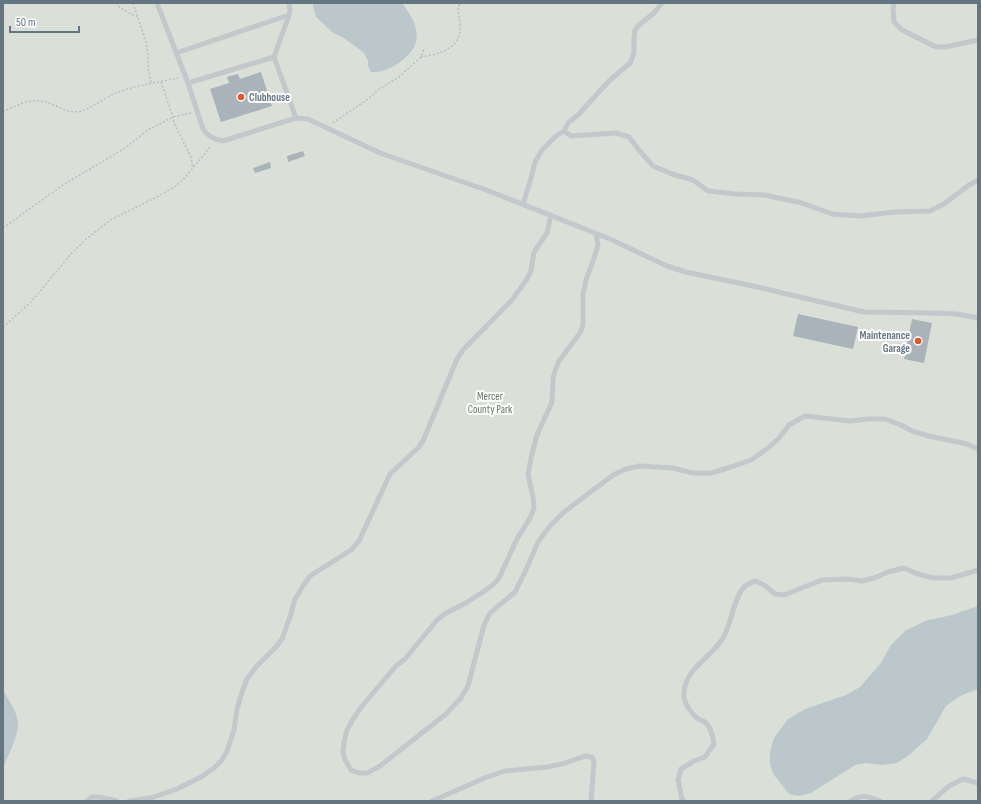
<svg xmlns="http://www.w3.org/2000/svg" width="981" height="804" viewBox="0 0 981 804" font-family="'Sofia Sans Condensed',sans-serif">
<style>
.green{fill:#dadfd7}
.water{fill:#bbc7cb}
.building{fill:#aab3b9}
.lines{fill:none;stroke-linecap:round;stroke-linejoin:round}
.path{stroke:#bbbfc2;stroke-width:1.5;stroke-dasharray:2 2;stroke-linecap:butt}
.service{stroke:#c3c8cc;stroke-width:5}
.poi-dot{fill:#e4572e;stroke:#fff;stroke-width:1.5}
.labels{text-anchor:middle;dominant-baseline:central;stroke-width:4;stroke-linejoin:round;paint-order:stroke}
.poi-label{font-size:11px;font-weight:bold;fill:#657683;stroke:#fff;text-anchor:start}
.park-label{font-size:11px;fill:#687a64;stroke:#fff}
</style>
<rect width="100%" height="100%" fill="#fafaf8"/>
<!-- green -->
<path class="green" d="M3,3H978V801H3Z"/>
<!-- water -->
<path class="water" d="M313,3H402C415,20 425,39 407,56C402,61 398,64 392,67C385,70 379,73 371,72L368,66V61L364,53L344,38L332,32L316,17L313,6Z
M978,606V689L960,696L946,706L927,739L909,755L897,763L882,765L866,763L855,765L811,793L799,796L789,794L774,775L770,765V752L774,738L788,719L805,709L846,695L860,687L881,663L891,645L905,631L925,621L952,615Z
M3,690C8,700 18,712 18,724C18,737 8,755 3,768Z"/>
<!-- building -->
<path class="building" d="M261,72L272,106L221,122L210,89L229,83L227,77L238,74L240,79Z
M303,151L305,156L288,162L287,156Z
M270,162L271,168L255,173L253,168Z
M798,314L858,327L853,349L793,336Z
M912,319L932,323L924,363L904,359Z"/>
<g class="lines">
<!-- path -->
<path class="path" d="M116,3C121,10 130,13 137,17
M133,3L146,42L148,55V67L151,83
M421,57C439,54 462,49 460,25C460,17 456,11 460,3
M161,82L173,117L174,123L191,157L193,168
M3,112C14,107 27,99 40,101C54,102 66,115 81,111C93,108 106,96 119,92C138,85 158,82 178,78
M333,123L368,99L378,90L399,77L421,57L424,49
M3,228L63,185L125,148L148,130L173,117L191,113
M3,327L31,302L70,255L85,240L112,219L159,196L173,188L183,180L211,146"/>
<!-- service -->
<path class="service" d="M157,3L188,83L203,129C208,137 214,140 223,141L296,118L308,119L380,153L489,191L610,239L667,266L686,272L753,286L864,312L934,313L957,314L978,318
M289,3L290,10L289,15L274,57L296,118
M894,3L893,10L894,22L902,30L936,47H945L978,40
M176,53L289,15
M188,83L274,57
M564,131L568,123L579,114L608,82L630,63L634,53V37L635,30L639,25L654,13L662,3
M523,204L530,182L535,162L542,150L556,136L564,131L571,136L616,133L629,137L639,150L653,166L672,174L693,180L708,191L736,194L765,195L802,203L832,214L860,216L895,212L930,211L944,204L969,185L978,180
M596,234L598,245L593,261L586,280L583,295V325L580,333L559,361L556,368L553,378L552,402L537,435L531,458L528,475L533,497L534,508L530,518L517,539L499,578L494,584L486,590L466,603L446,613L437,620L405,659L396,666L363,705L353,719L347,730L344,742L343,752L345,760L351,770L359,773H367L380,766L446,714L461,698L468,686L484,625L490,613L515,592L525,572L538,542L550,526L564,512L613,475L626,469L639,466L673,468L692,473H711L728,468L751,460L768,448L779,438L789,425L805,416L850,421L868,419H885L901,425L912,431L929,436L967,444L978,449
M87,801L92,797H99L117,801
M129,801L137,800L154,797L177,789L201,777L214,768L222,760L227,751L234,730L237,709L242,692L247,679L256,667L276,647L282,639L290,617L295,599L303,586L310,576L351,550L359,541L390,474L418,448L423,441L457,359L463,350L512,300L527,279L531,271L534,252L547,233L551,215
M432,801L487,777L505,771L547,767L562,764L585,756L592,757L594,762L591,801
M684,801L682,799L678,780L681,769L694,761L705,757L714,744C713,737 711,727 705,722C702,720 699,720 697,718C691,713 685,704 684,697C682,670 711,658 723,638C732,623 733,599 744,587C747,584 752,583 755,581L764,585L775,594L784,595L822,580L847,579L862,581L874,578L888,572L904,568L915,573L933,578H951L978,570
M850,801C863,794 867,796 880,801
M932,801L949,786L963,779L978,783"/>
</g>
<!-- markers -->
<g class="poi-dot">
<circle cx="241" cy="97" r="4"/>
<circle cx="918" cy="341" r="4"/>
</g>
<g class="labels">
<!-- poi labels -->
<g class="poi-label">
<text x="249" y="97">Clubhouse</text>
<text x="910" y="335" text-anchor="end">Maintenance<tspan x="910" dy="13">Garage</tspan></text>
</g>
<!-- park labels -->
<g class="park-label">
<text x="490" y="396">Mercer<tspan x="490" dy="13">County Park</tspan></text>
</g>
</g>
<!-- border -->
<rect width="981" height="804" fill="none" stroke="#657683" stroke-width="8"/>
<!-- scale -->
<path d="M10 26v6h69v-6" fill="none" stroke="#657683" stroke-width="2"/>
<text x="16" y="26" font-size="12" fill="#657683" stroke="#ffffff" stroke-width="3" paint-order="stroke">50 m</text>
</svg>
